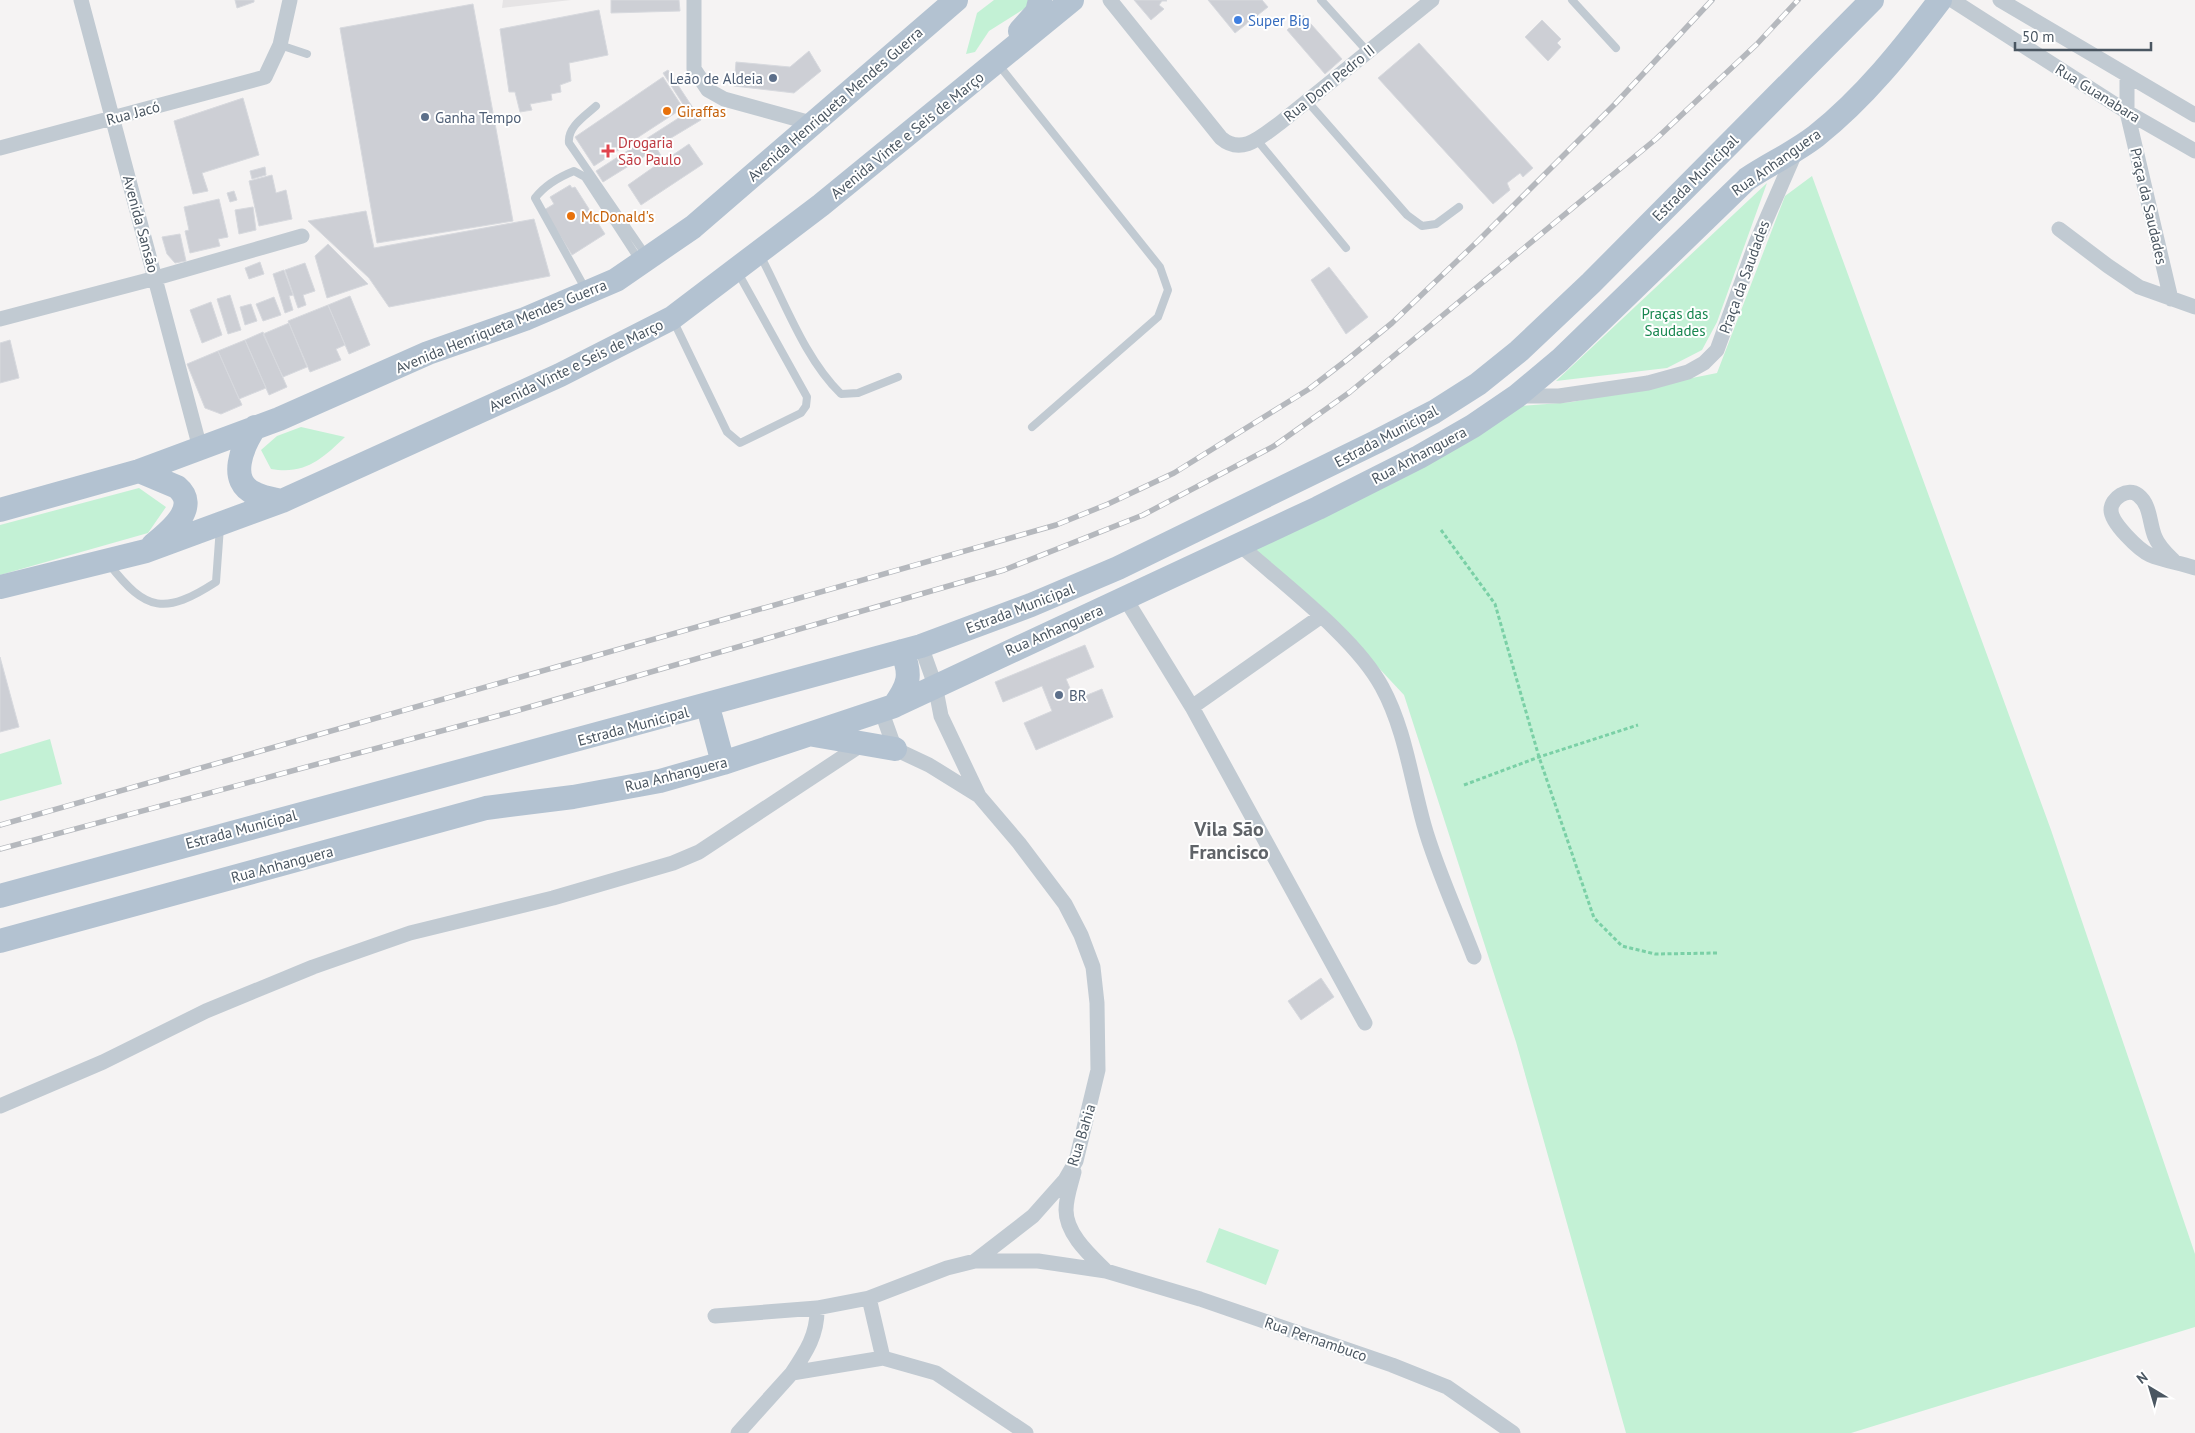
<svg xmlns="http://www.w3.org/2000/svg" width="2195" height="1433" viewBox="0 0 2195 1433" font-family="'PT Sans',sans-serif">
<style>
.education{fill:#e6e4e5}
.green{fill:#c3f1d5}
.building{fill:#cdcfd5;stroke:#d7d9de}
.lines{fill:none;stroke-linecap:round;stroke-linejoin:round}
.path{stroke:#7ad0a6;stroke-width:3;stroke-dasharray:4 2.5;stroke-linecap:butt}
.service{stroke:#c1cad2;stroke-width:8}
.minor{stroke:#c1cad2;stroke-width:15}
.primary{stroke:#b3c2d1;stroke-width:24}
.rail-casing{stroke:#b5b8bd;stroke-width:5.5}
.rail{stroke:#fff;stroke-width:4;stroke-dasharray:11;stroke-linecap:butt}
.shop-dot{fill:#3f7fe0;stroke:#fff;stroke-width:2}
.service-dot{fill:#5c6f8a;stroke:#fff;stroke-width:2}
.food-dot{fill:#e8710a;stroke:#fff;stroke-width:2}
.health-dot{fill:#e0444e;stroke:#fff;stroke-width:2}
.labels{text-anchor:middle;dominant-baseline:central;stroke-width:4;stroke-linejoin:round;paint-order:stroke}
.shop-label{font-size:15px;fill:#366cbe;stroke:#fff;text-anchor:start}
.service-label{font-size:15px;fill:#4e5e75;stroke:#fff;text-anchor:start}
.street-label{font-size:15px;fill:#4a5661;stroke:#fff}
.food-label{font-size:15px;fill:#c56008;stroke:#fff;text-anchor:start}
.health-label{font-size:15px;fill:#be3a42;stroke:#fff;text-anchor:start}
.park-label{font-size:15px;fill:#17864f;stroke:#fff}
.district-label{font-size:20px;font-weight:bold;fill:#5f6368;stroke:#fff}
</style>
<rect width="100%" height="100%" fill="#f5f3f3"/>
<!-- education -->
<path class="education" d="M503,0H571L502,8Z"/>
<!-- green -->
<path class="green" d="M994,0H1031L1027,7L989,31L975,52L966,54L977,13Z
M1812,176L2051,830L2195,1254V1327L1851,1433H1626L1516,1042L1404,695L1320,605L1253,548L1520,406L1572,402L1717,373L1785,196Z
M1767,183L1717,322L1702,350L1667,368L1556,381Z
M301,427L345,437C322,459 305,475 271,469L261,450L277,436Z
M139,488L166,507L148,533L0,575V525Z
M50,739L62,784L0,801V754Z
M1219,1228L1279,1250L1266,1285L1206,1262Z"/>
<!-- building -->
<path class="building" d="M235,0H254V2L237,8Z
M611,0H679L680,11L611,13Z
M1134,0H1166L1167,1H1162L1159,5L1164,9L1151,20Z
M1208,0H1262L1268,7L1235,33Z
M473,4L513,221L377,243L340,28Z
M599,10L608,55L569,63L571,81L560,85L561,92L551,94L552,100L530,104L532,110L520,112L515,92H509L500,29Z
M1303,15L1342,59L1325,74L1287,30Z
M1542,20L1561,39L1557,43L1561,47L1548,61L1525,37Z
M1419,43L1533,168L1523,177L1520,173L1507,183L1510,190L1493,204L1378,78Z
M809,51L821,71L794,93L734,86L736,62L790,67Z
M668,70L701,120L656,147L664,161L689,144L703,164L641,205L628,185L655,166L648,154L603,182L596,171L688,112L663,73Z
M663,77L683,108L594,166L575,137Z
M243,98L259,155L202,173L208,191L193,194L174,121Z
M265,167L266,175L252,179L250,171Z
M272,175L276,193L286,190L292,219L259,226L249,181Z
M570,185L572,188L575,187L605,234L572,255L544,210L554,204L550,197Z
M234,191L237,200L230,202L227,193Z
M219,199L228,237L218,239L220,246L190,253L185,231L189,230L184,207Z
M253,207L256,230L239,234L235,210Z
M366,211L374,248L534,219L550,276L389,307L369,278L308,221Z
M180,234L186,261L175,263L167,254L162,237Z
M328,244L368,284L327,298L315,256Z
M260,262L264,274L249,279L245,268Z
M305,263L315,291L303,295L306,305L298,308L285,270Z
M1329,267L1368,317L1346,334L1311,280Z
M284,270L293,295L289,296L293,310L285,313L273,274Z
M230,295L241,330L228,334L217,299Z
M350,296L370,345L349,354L328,305Z
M274,297L281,315L263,321L256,304Z
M211,302L222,335L202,343L190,310Z
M251,304L257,321L245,325L240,307Z
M328,305L345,345L336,349L341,360L310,372L288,321Z
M289,323L307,367L283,377L263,334Z
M263,332L287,387L269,395L245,340Z
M10,340L19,378L0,383V343Z
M245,340L266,388L239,399L218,351Z
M218,351L242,405L221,414L205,408L187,364Z
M1085,645L1094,667L1066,679L1075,700L1102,689L1113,717L1036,750L1024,723L1052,711L1042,686L1003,702L995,682Z
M0,657L19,727L0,732Z
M1321,978L1334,997L1301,1020L1288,1001Z"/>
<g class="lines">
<!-- path -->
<path class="path" d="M1441,530L1495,604L1539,757L1594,918L1622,946L1655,954L1717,953
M1464,785L1539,757L1638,725"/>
<!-- service -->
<path class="service" d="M1321,0L1368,52
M1572,0L1616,48
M280,45L307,54
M998,64L1160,267L1168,290L1158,317L1032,427
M1307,101L1407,215L1422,226L1436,224L1459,207
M596,106C585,116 567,127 569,143L646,255
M1257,140L1346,248
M760,255C784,300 804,358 841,394L858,393L898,377
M586,290L535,198C545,185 559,177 574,171L585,177L639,260
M673,320L727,432L740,443L801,413L806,406L807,397L737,271
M109,564C146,612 165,615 216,582L220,527"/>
<!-- minor -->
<path class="minor" d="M81,0L200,448
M694,0V69L708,90L724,99L811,123
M1110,0L1221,138C1242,156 1262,136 1280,123L1432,0
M1952,0L2127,112L2195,151
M2000,0L2195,115
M2127,75V112L2171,299
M0,148L265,77L280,45L290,0
M2059,229L2108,266L2139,287L2195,307
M0,319L156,278L302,236
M1517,396H1559L1648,383L1688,372L1704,363L1717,350L1756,243L1796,151
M1240,545C1282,583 1356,638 1382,687C1405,729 1411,779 1424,825C1436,868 1458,915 1474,957
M2174,561C2167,554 2159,547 2155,537C2149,523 2151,505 2138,495C2128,487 2111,498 2111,510C2111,523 2139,550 2150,555C2164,561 2181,563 2195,568
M1125,598L1192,707L1365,1023
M1192,707L1320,617
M881,710L895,749L929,765L979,796
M0,1106L103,1062L206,1011L313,967L410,933L553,898L673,863L699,852L864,743
M1074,1172C1071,1184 1066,1197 1066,1210C1066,1234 1090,1255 1106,1271
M975,1261H1038L1106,1271L1200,1299L1392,1365L1447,1387L1513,1433
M869,1298L883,1358
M715,1316L817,1308L869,1298L947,1268L975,1261L1033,1216L1065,1180L1076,1161L1098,1070L1097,1003L1093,967L1081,935L1065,904L1019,843L979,796L941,716L935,685L921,646
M792,1373C806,1352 818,1334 817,1308
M738,1433L792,1373L883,1358L936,1373L1026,1433"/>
<!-- primary -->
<path class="primary" d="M1020,31L1037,12L1040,0
M255,427C243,445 226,482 256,494C264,498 274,499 282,501
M139,471L177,487C201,507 169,532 153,545
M0,510L139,471L279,419L428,353L525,319L616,280L693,227L956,0
M0,587L146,551L282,501L560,375L672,318L821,205L1072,0
M894,706C909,685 912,675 902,651
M711,718L723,763
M814,735L895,749
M0,896L921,646L1031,605L1118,568L1376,442L1434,412L1478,384L1519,351L1591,283L1872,0
M0,941L486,808L573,797L660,781L723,763L894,706L1318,508L1419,457L1473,426L1517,396L1560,360L1747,179C1769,164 1794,153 1816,136C1864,98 1903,49 1940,0"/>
<!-- rail casing -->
<g class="rail-casing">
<path id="rail" d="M0,825L1056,525L1108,504L1174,473L1309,389L1348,359L1392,323L1478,241L1615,104L1712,0
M0,849L512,712L1004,570L1143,515L1274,446L1350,392L1656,139L1757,44L1798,0"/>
</g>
<!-- rail -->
<use href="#rail" class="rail"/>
</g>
<!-- markers -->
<circle class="shop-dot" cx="1238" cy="20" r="5"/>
<g class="service-dot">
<circle cx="773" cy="78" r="5"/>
<circle cx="425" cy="117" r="5"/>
<circle cx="1059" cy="695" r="5"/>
</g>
<g class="food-dot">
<circle cx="667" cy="111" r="5"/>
<circle cx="571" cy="216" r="5"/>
</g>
<path class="health-dot" d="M605.5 143.5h5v5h5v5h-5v5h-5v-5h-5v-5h5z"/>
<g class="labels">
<!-- shop labels -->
<g class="shop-label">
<text x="1248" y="20">Super Big</text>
</g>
<!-- service labels -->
<g class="service-label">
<text x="763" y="78" text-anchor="end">Leão de Aldeia</text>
<text x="435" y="117">Ganha Tempo</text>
<text x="1069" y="695">BR</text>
</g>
<!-- street labels -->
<g class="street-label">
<text transform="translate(1329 83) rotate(-39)">Rua Dom Pedro II</text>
<text transform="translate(2098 93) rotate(32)">Rua Guanabara</text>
<text transform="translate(835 104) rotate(-41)">Avenida Henriqueta Mendes Guerra</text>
<text transform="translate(133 113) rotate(-15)">Rua Jacó</text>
<text transform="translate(907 135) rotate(-39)">Avenida Vinte e Seis de Março</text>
<text transform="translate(1776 162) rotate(-35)">Rua Anhanguera</text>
<text transform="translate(1695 178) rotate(-45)">Estrada Municipal</text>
<text transform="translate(2149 206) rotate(77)">Praça da Saudades</text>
<text transform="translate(141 224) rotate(75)">Avenida Sansão</text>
<text transform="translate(1744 277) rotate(-70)">Praça da Saudades</text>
<text transform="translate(501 326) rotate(-22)">Avenida Henriqueta Mendes Guerra</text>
<text transform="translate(576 365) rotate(-26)">Avenida Vinte e Seis de Março</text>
<text transform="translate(1386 436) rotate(-28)">Estrada Municipal</text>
<text transform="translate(1419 455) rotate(-28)">Rua Anhanguera</text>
<text transform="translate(1020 608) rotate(-21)">Estrada Municipal</text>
<text transform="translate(1054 630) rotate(-24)">Rua Anhanguera</text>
<text transform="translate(633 726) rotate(-15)">Estrada Municipal</text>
<text transform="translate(676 774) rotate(-14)">Rua Anhanguera</text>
<text transform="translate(241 829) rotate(-15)">Estrada Municipal</text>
<text transform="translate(282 864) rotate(-15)">Rua Anhanguera</text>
<text transform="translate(1081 1135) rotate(-73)">Rua Bahia</text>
<text transform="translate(1316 1339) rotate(19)">Rua Pernambuco</text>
</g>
<!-- food labels -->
<g class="food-label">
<text x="677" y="111">Giraffas</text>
<text x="581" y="216">McDonald's</text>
</g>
<!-- health labels -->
<g class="health-label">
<text x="618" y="142">Drogaria<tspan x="618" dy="17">São Paulo</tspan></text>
</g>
<!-- park labels -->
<g class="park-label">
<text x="1675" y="313">Praças das<tspan x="1675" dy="17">Saudades</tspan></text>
</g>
<!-- district labels -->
<g class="district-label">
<text x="1229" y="829">Vila São<tspan x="1229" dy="23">Francisco</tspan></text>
</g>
</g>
<!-- north arrow -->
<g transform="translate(2150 1388) rotate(322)" stroke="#ffffff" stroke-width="4" paint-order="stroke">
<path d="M0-4L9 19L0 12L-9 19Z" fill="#4a5661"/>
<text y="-8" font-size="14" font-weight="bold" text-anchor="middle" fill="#4a5661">N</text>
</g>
<!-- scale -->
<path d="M2015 42v8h136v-8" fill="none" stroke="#4a5661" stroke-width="2.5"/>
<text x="2022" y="42" font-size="15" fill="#4a5661" stroke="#ffffff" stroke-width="4" paint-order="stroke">50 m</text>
</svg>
